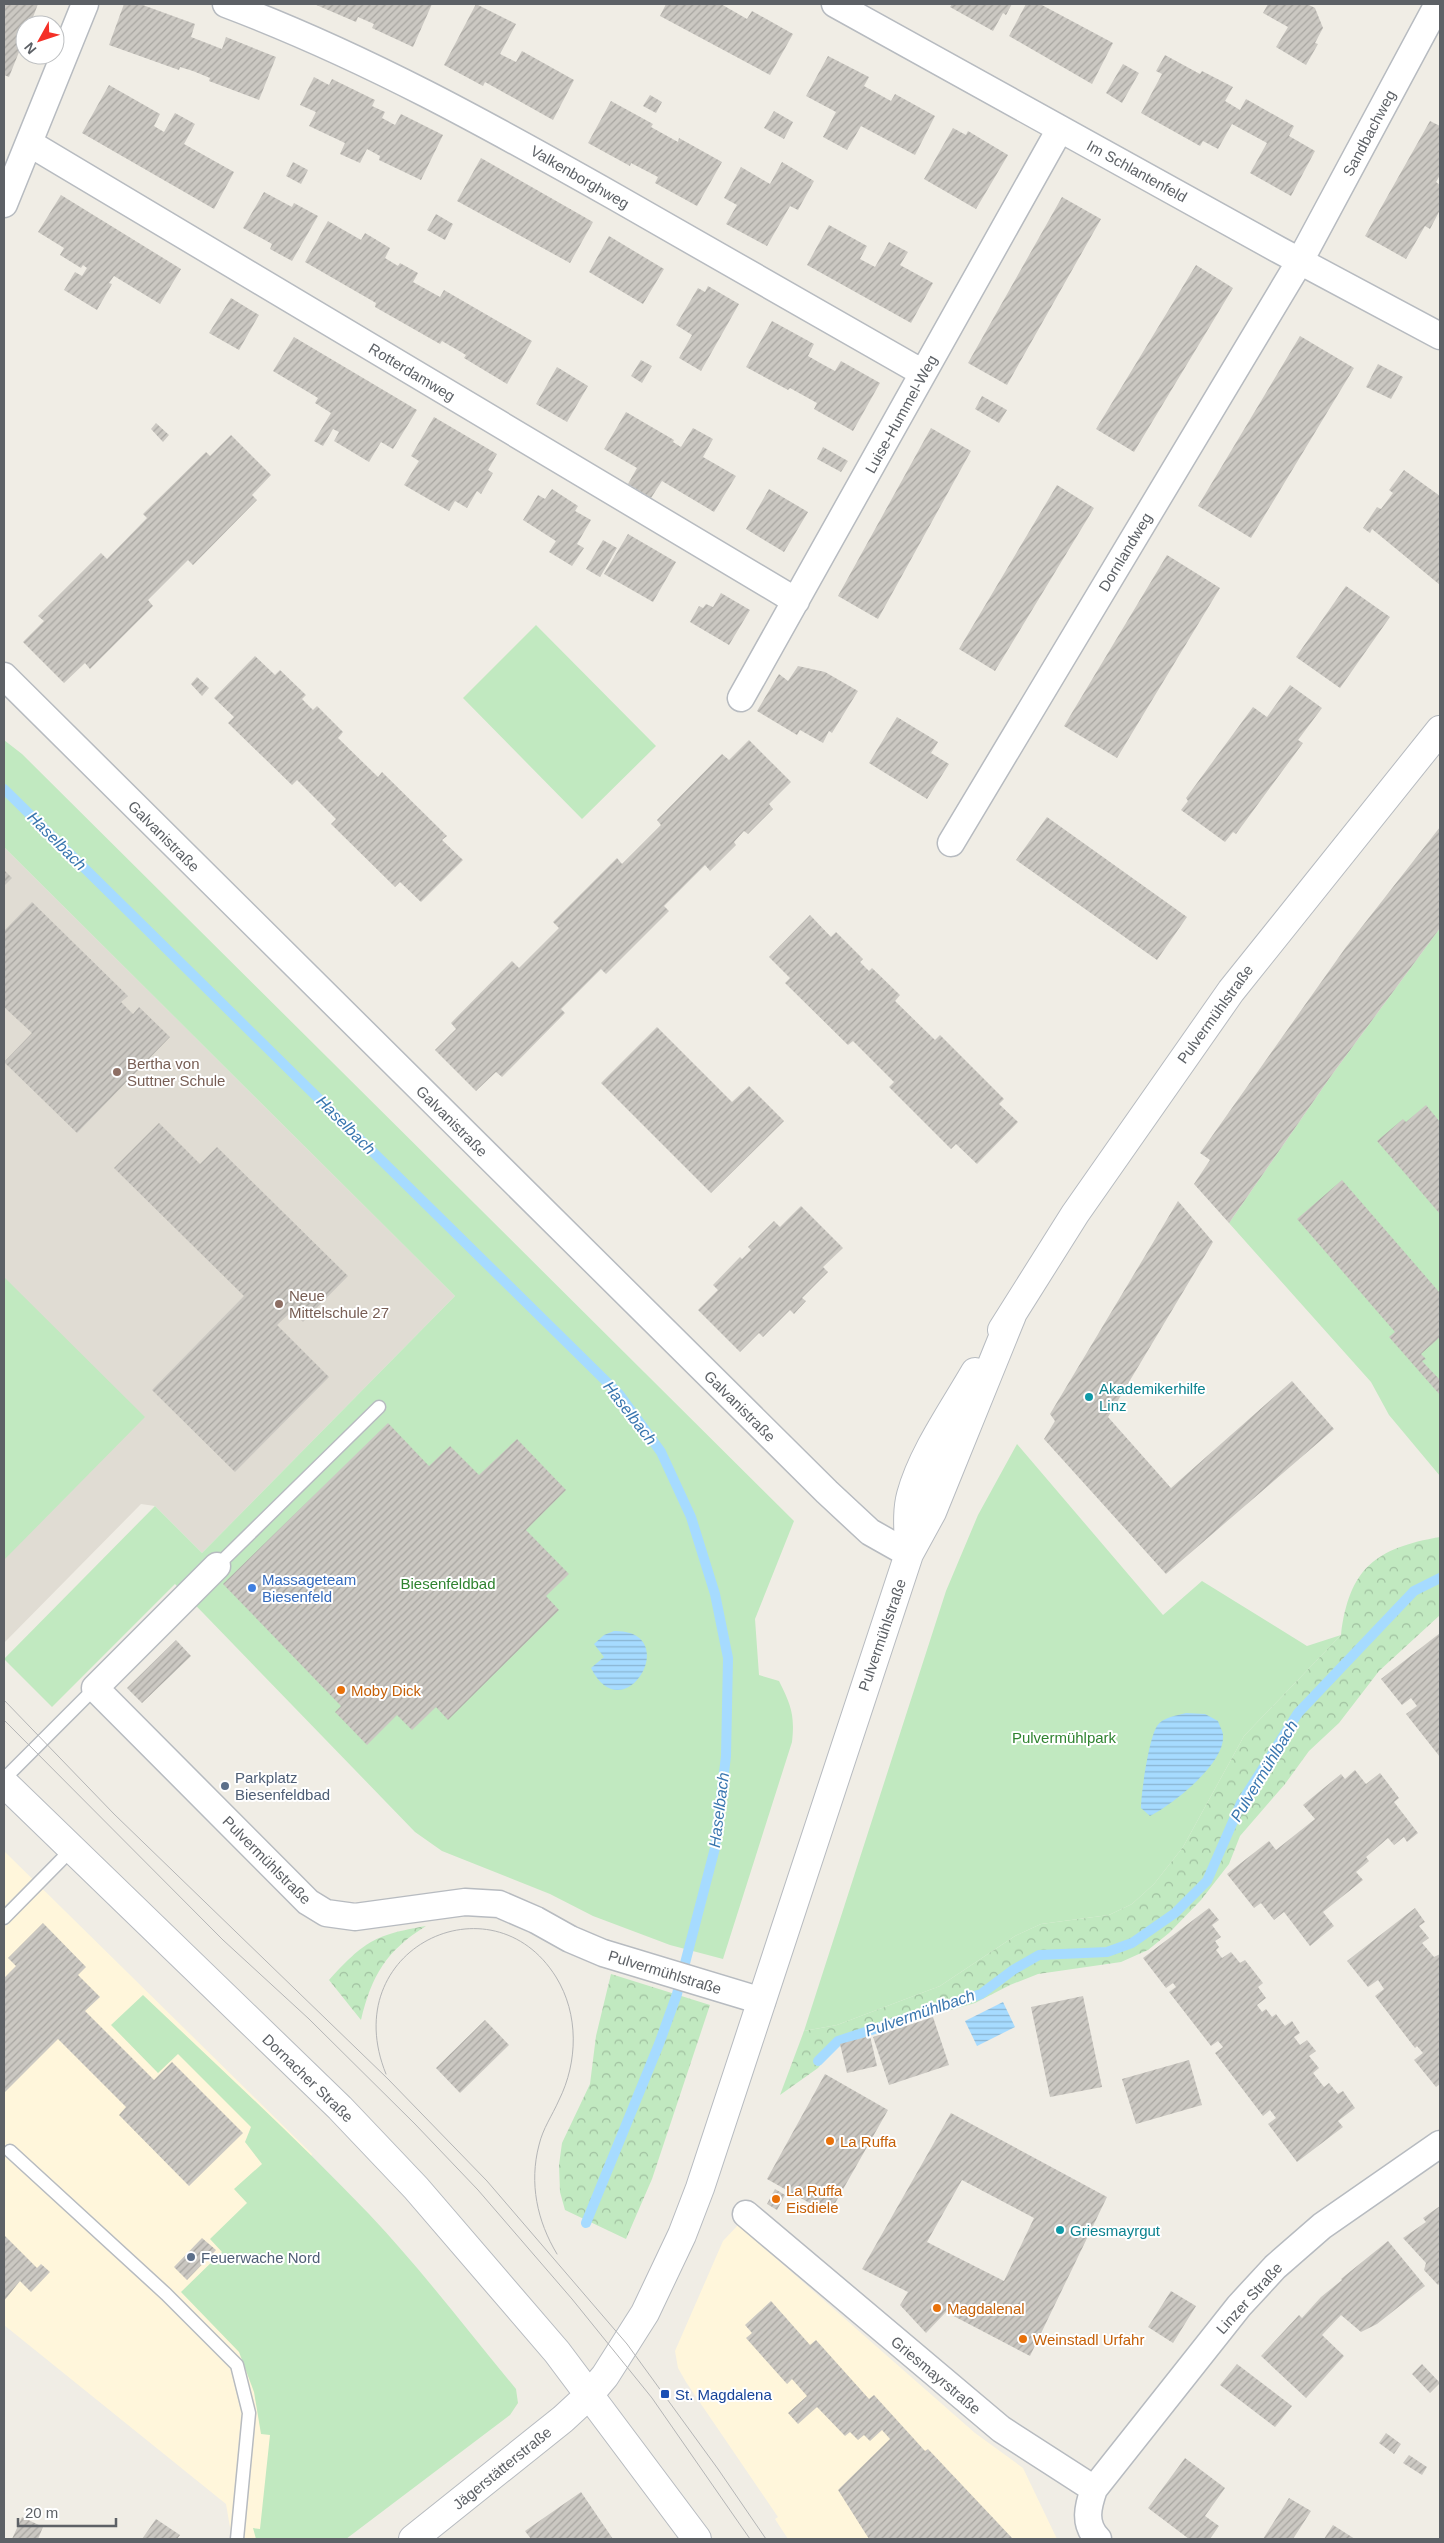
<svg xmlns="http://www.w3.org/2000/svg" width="1444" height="2543" viewBox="0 0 1444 2543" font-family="Helvetica,sans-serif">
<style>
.commercial{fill:#fff6db}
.education{fill:#e0dcd3}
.green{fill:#c1e9c0}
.forest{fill:url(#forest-crowns)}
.water{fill:url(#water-rules)}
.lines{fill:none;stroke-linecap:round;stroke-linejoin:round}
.stream{stroke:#a6dbff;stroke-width:10}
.building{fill:url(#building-hatch);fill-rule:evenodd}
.service-casing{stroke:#b7bbc0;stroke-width:15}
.minor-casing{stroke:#b7bbc0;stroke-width:29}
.tertiary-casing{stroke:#b7bbc0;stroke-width:30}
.service{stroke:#fff;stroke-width:12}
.minor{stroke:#fff;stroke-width:26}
.tertiary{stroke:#fff;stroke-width:28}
.tram{stroke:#b4b5b6;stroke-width:1}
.education-dot{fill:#8d6e63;stroke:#fff;stroke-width:2}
.culture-dot{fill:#0f9aa8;stroke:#fff;stroke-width:2}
.shop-dot{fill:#3f7fe0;stroke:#fff;stroke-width:2}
.food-dot{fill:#e8710a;stroke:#fff;stroke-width:2}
.service-dot{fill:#5c6f8a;stroke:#fff;stroke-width:2}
.transit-dot{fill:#1a4fb4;stroke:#fff;stroke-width:2}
.labels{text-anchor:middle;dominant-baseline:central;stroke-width:4;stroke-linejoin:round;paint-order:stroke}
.street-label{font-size:15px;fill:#5d6166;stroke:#fff}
.education-label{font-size:15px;fill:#785e54;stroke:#fff;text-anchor:start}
.culture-label{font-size:15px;fill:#0d838f;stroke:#fff;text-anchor:start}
.shop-label{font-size:15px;fill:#366cbe;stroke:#fff;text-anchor:start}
.park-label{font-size:15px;fill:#2f8330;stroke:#fff}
.food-label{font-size:15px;fill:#c56008;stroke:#fff;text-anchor:start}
.service-label{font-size:15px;fill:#4e5e75;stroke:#fff;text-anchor:start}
.transit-label{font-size:15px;fill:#164399;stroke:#fff;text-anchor:start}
.water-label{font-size:16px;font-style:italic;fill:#3976af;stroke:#fff}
</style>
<defs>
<pattern id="forest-crowns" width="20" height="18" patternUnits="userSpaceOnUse" patternTransform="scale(1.25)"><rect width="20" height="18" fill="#c1e9c0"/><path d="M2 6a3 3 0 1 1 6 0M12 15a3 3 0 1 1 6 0" fill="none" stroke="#a0c0a0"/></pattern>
<pattern id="water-rules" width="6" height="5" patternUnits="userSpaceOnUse" patternTransform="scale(1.25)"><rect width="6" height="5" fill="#a6dbff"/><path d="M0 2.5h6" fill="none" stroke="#8ab5d2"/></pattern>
<pattern id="building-hatch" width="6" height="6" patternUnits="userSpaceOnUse" patternTransform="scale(1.25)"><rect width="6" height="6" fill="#cbc8c2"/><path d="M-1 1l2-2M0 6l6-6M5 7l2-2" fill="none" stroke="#a8a6a1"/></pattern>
</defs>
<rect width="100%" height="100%" fill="#f0ede5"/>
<!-- commercial -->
<path class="commercial" d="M4,1851L312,2154L304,2174L346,2539H232L226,2504L4,2325Z
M738,2225L975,2433L1023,2468L1057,2539H788L775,2519L778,2517L686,2382L678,2368L675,2351L723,2241Z"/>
<!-- education -->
<path class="education" d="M4,847L455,1296L202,1553L155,1506L141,1504L4,1643Z"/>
<!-- green -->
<path class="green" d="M536,625L656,746L582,819L463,698Z
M4,740L22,754L794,1521L755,1619L759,1675L779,1681C791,1705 795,1715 792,1742L723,1959L670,1945L593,1916L550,1894L442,1851L415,1832L175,1584L52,1707L4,1659L155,1506L202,1553L455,1296L4,847Z
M1440,928V1476L1389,1415L1371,1382L1229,1223L1331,1076Z
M4,1277L145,1417L4,1560Z
M1017,1444L1163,1615L1202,1581L1307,1646L1341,1635L1244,1736L1183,1847L1154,1884L1132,1904L1109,1915L1041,1924L1015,1936L940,1986L837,2025L804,2031L946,1591L978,1515Z
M143,1995C219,2067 296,2138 369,2214C421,2269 467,2330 516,2389L518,2403L510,2415L346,2539H256L253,2528L260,2529L270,2435L261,2434L254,2392L239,2352L181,2292L222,2252L210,2239L247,2203L234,2189L262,2164L245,2142L251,2127L178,2054L158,2073L111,2025Z"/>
<!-- forest -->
<path class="forest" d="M1440,1537V1615L1379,1671L1339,1723L1309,1751L1285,1784L1240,1836L1229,1864L1201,1900L1169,1933L1148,1950L1121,1962L1038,1974L1010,1985L975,2003L839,2042L818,2068L780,2095L804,2031L837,2025L940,1986L1015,1936L1041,1924L1109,1915L1132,1904L1154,1884L1183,1847L1244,1736L1341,1635C1349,1568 1376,1548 1440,1537Z
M426,1926C386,1951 372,1975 361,2020L329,1980C365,1941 374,1935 426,1926Z
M611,1974L710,2005L652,2179L626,2239L565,2210L560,2192L559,2165L562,2143L590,2084L596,2036Z"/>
<!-- water -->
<path class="water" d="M614,1631C685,1630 624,1734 591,1668L604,1657L594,1644L604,1635Z
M1186,1713L1205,1714L1218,1721C1219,1725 1223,1731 1223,1735C1226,1763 1172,1805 1150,1816L1141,1808C1141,1793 1149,1738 1157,1726C1163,1717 1176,1716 1186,1713Z
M1003,2002L1015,2027L977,2046L965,2021Z"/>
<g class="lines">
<!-- stream -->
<path class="stream" d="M4,789L619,1394L661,1452L691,1517L715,1594L728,1658L726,1756L715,1848L677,1994L659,2044L586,2223
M818,2061L838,2041L981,1994L1013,1970L1039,1955L1107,1952L1132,1943L1175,1913L1207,1881L1241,1803L1298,1713L1414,1591L1440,1578"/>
</g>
<!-- building -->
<path class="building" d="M4,4H38L30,25H25V37L9,77L4,75Z
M124,4H140L195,24L191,37L222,49L226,37L276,57L259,100L209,81L210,78L193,71L180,67L179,70L109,45Z
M314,4H432L413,47L372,28L374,24L358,17L356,22Z
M476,4L516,24L500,54L516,62L522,51L574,80L553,120L485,82L483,86L444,65Z
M666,4H721L747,19L752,11L793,34L770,75L660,16Z
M952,4H1012L1006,15L1003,13L993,31L950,7Z
M1026,4H1040L1113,43L1092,84L1009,36Z
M1268,4H1307L1315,8L1323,28L1315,43L1318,44L1306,65L1276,47L1288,27L1263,13Z
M1165,55L1200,74L1202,71L1233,87L1225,101L1240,110L1246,99L1294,126L1289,136L1315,151L1291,196L1250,173L1267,143L1232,124L1218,149L1203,141L1200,146L1141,113L1162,74L1156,71Z
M828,56L869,77L864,86L891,101L895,94L935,116L915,155L861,126L847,150L823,137L836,112L806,96Z
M1123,64L1139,73L1122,103L1106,93Z
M314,77L329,85L332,79L375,100L372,106L385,112L382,118L395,125L401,114L443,135L421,180L379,160L380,156L367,149L360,163L340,154L345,143L309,126L316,112L300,105Z
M109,85L160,114L154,126L164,132L175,113L195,124L184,144L234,172L214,209L82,133Z
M650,95L662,102L656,113L643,106Z
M611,101L653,124L651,127L678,142L679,138L722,162L697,206L655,183L658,177L631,163L630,166L588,143Z
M774,111L793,122L784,139L764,128Z
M1430,121L1440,126V175L1436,182L1440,185V210L1430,229L1425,226L1406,259L1365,236Z
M953,128L966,135L968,131L1008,155L976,209L924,179Z
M481,158L593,222L570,263L457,201Z
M293,162L308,170L301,184L286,176Z
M782,162L814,181L798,210L790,206L767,246L726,224L737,205L724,198L741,167L770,184Z
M264,192L292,207L294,203L318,216L292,261L270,249L272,244L243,228Z
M61,195L181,269L160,304L114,276L109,283L112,284L97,310L64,290L75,272L82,276L87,268L83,265L81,268L60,255L64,248L38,232Z
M1062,197L1101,219L1007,385L968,363Z
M436,214L453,224L445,240L427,230Z
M328,221L361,240L365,233L390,248L385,258L398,266L400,263L418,273L413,282L440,297L444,290L532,341L507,384L464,358L466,355L442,341L440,344L375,307L376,303L305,262Z
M829,225L867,246L860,259L875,267L889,242L908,252L900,265L933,283L911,323L807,265Z
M609,236L664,269L643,304L589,272Z
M1196,265L1233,288L1134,452L1096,429Z
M708,286L739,304L701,371L679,358L692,335L676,325L698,288L705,292Z
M231,298L259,315L239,350L209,333Z
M772,321L814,344L808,356L822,364L835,371L841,361L880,383L853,431L814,409L817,403L790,388L788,390L746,367Z
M1300,336L1354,368L1251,538L1198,506Z
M294,337L417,410L393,449L381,442L369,462L334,441L339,432L333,429L323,446L314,441L331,413L315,403L318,398L273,371Z
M641,360L652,366L642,383L631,376Z
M1378,364L1403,377L1391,399L1366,387Z
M557,367L588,386L567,422L536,404Z
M982,396L1007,410L999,423L975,409Z
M626,412L674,440L673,442L681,447L693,428L713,439L703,457L736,476L714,512L662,481L651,498L628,484L637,468L604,449Z
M434,417L497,454L488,470L493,473L481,494L477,491L467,508L455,501L449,511L404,485L419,461L411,456Z
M156,423L169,435L163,442L151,429Z
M931,428L971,451L878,619L838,596Z
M231,435L271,475L252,495L257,500L193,565L188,560L148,600L153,606L90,669L85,663L64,683L23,642L44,621L38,616L101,553L107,559L147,518L143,514L206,452L210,456Z
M823,447L848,461L841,472L817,459Z
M1404,470L1440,496V585L1372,529L1370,533L1363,528L1377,507L1381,509L1393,493L1389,490Z
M1057,485L1094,508L995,671L959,649Z
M552,489L578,506L575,511L591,520L577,544L584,548L572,566L549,552L556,541L523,520L538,495L545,499Z
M769,489L808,512L784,552L746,529Z
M628,534L676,562L653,602L604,574Z
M603,540L617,548L600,577L586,569Z
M1167,555L1220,588L1117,758L1064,726Z
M1346,586L1390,617L1340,688L1296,657Z
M721,593L750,610L729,645L690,622L699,606L703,608L706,604L713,607Z
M255,656L275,675L280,670L306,695L302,699L313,710L317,706L343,732L338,738L378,777L382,772L447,836L442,840L463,860L421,902L400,882L395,887L331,824L336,819L297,780L292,785L228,723L234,717L214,698Z
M798,666L825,672L858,691L832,733L829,731L823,743L800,730L797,735L757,711L779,674L788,681Z
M197,677L209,688L202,696L191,684Z
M1290,685L1322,708L1298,740L1303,743L1236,834L1233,832L1225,842L1181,810L1188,801L1186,798L1253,707L1267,717Z
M897,717L938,742L931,753L949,764L927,799L869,763Z
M749,740L791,782L769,804L773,809L748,834L744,831L734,842L736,845L710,871L705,865L664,906L669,911L606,974L601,969L561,1009L565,1013L502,1077L496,1072L476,1091L435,1050L456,1029L451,1023L512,961L519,968L559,928L553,922L617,858L622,864L661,825L657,820L722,754L729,760Z
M1047,817L1187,917L1157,960L1016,860Z
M1440,827V928L1331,1076L1229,1223L1194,1184L1210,1160L1200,1153L1346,947Z
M4,870L12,878L4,886Z
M32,902L128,996L121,1002L133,1014L139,1007L170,1037L77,1133L4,1062L32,1033L4,1007V931Z
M810,915L831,937L836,932L863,959L860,962L869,971L872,968L900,995L895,1001L935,1040L940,1035L1004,1099L999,1104L1018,1122L977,1164L956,1144L951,1149L889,1087L894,1082L853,1041L848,1045L785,983L790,978L769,957Z
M657,1027L732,1102L749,1086L784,1121L711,1193L601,1083Z
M1426,1105L1440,1122V1214L1377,1141L1403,1119L1406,1122Z
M159,1123L200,1164L217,1147L348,1276L303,1322L292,1311L277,1325L329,1377L235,1472L152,1390L244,1296L114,1168Z
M1342,1180L1440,1293V1337L1421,1354L1426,1359L1422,1361L1440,1380V1395L1389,1337L1395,1332L1297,1219Z
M1178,1201L1213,1242L1108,1417L1171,1488L1292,1381L1334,1429L1166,1574L1044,1439L1055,1421L1050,1414Z
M801,1206L843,1248L823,1267L828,1272L802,1298L806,1301L794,1314L790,1310L763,1337L759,1333L740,1352L698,1310L718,1290L713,1285L740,1257L742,1259L751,1250L748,1247L774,1221L780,1227Z
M388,1423L429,1466L450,1446L479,1475L517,1439L566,1490L526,1530L569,1574L546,1596L559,1610L448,1720L436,1707L412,1730L397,1715L367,1745L335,1712L341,1706L223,1584Z
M1440,1633V1757L1406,1714L1417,1706L1411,1698L1402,1705L1381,1679Z
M176,1640L191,1656L142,1703L127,1688Z
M1355,1770L1366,1784L1380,1773L1399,1798L1394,1802L1418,1833L1407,1842L1404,1837L1394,1845L1388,1838L1366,1857L1369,1861L1356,1872L1363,1880L1323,1912L1334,1926L1310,1946L1284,1912L1274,1920L1261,1903L1254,1908L1227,1874L1269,1841L1276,1850L1315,1819L1303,1805L1341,1774L1345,1779Z
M1209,1908L1219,1920L1212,1925L1221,1937L1215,1941L1219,1947L1216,1950L1222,1958L1231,1952L1240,1963L1245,1960L1263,1983L1258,1987L1266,1998L1257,2005L1262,2012L1266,2009L1272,2017L1276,2014L1285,2026L1292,2021L1300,2033L1294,2037L1300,2045L1307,2040L1316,2051L1309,2056L1319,2068L1313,2073L1324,2087L1329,2083L1338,2094L1343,2091L1355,2108L1338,2121L1343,2127L1297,2162L1268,2124L1276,2118L1270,2110L1263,2116L1215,2053L1223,2047L1218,2041L1211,2046L1169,1992L1176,1987L1173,1983L1166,1988L1143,1958Z
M1415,1908L1425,1922L1419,1926L1429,1938L1422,1943L1434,1957L1440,1954V2084L1436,2087L1414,2060L1423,2053L1417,2046L1415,2048L1375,1996L1384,1989L1378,1980L1368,1987L1347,1961Z
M43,1923L86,1967L78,1975L100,1997L85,2011L154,2080L172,2062L243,2133L189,2186L119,2115L126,2107L58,2039L4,2093V1978L16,1966L8,1958Z
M1083,1996L1102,2087L1050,2097L1031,2007Z
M933,2017L949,2065L889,2085L873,2037Z
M485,2020L509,2045L460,2093L436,2068Z
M870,2036L877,2066L847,2073L840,2044Z
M1189,2060L1202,2105L1136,2124L1122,2079Z
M825,2074L888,2110L829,2214L767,2179Z
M951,2113L1107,2197L1030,2356L946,2312L926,2333L900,2305L908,2292L862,2269ZM962,2180L1034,2218L1004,2281L927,2242Z
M775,2189L785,2195L777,2210L767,2204Z
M1440,2206V2283L1438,2285L1424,2270L1426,2263L1403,2238L1426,2222L1423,2218Z
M4,2235L37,2268L41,2264L50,2272L31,2292L20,2281L4,2301Z
M202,2238L216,2250L187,2280L174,2267Z
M1388,2241L1425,2286L1377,2324L1361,2332L1341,2315L1322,2335L1344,2356L1306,2398L1261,2356L1299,2315L1302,2318L1321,2297L1342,2280L1341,2279Z
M1171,2291L1196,2306L1173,2343L1148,2327Z
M771,2301L810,2345L816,2340L869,2399L874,2395L925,2451L928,2449L1013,2539H869L838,2490L890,2439L882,2430L870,2441L864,2435L858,2440L850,2432L845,2436L817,2407L798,2424L788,2413L807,2396L792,2379L787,2384L746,2338L752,2333L745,2325Z
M1237,2364L1292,2406L1275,2427L1220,2385Z
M1422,2364L1440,2383L1430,2393L1412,2374Z
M1386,2433L1401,2444L1394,2454L1379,2443Z
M1409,2455L1427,2467L1422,2475L1403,2463Z
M1185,2458L1225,2488L1205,2516L1219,2526L1210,2539H1189L1148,2508Z
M581,2492L613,2539H531L525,2531Z
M1289,2498L1311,2511L1293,2539H1263Z
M22,2517L43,2527L38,2539H12Z
M156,2519L180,2535L177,2539H142Z
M1333,2525L1355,2539H1324Z"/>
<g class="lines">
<!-- service casing -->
<g class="service-casing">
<path id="service" d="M217,1566L379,1407
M4,1779L95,1688
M4,1918L73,1848
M10,2151L166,2294L237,2365L249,2413L237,2539"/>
</g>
<!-- minor casing -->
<g class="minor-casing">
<path id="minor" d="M226,4C366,57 488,125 617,198C719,257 821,315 923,373
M835,4L1279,250L1440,336
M29,143L796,601
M4,204L85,4
M4,676L827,1492L870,1532L909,1554
M741,698L1060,129
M951,843L1300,261L1438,4
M217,1566L95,1688L308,1902L326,1913L355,1917L465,1902L499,1904L536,1920L570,1939L603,1953L762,2001
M746,2214L1001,2429L1094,2489
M1098,2539C1083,2524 1088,2506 1094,2489L1239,2306L1275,2267L1322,2226L1440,2144"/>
</g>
<!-- tertiary casing -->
<g class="tertiary-casing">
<path id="tertiary" d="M1002,1330L1075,1214L1231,991L1440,730
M909,1553C909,1535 906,1513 911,1495C922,1454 953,1410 975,1372
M4,1783L340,2108L416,2188L557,2352L697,2539
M413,2539L563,2419L589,2395L605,2376L645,2313L682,2235L700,2188L909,1554L932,1512L1012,1315"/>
</g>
<!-- service -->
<use href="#service" class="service"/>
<!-- minor -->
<use href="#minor" class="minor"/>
<!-- tertiary -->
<use href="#tertiary" class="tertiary"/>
<!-- tram -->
<path class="tram" d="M4,1700L114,1814L388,2079L487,2181L627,2344L718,2469L766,2539
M4,1720L223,1940L309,2019L415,2124L478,2190L572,2299L652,2398L750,2539
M386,2074C335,1949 492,1874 556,1977C579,2014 578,2062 559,2100C552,2116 543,2128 539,2145C529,2183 537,2221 557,2254"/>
</g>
<!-- markers -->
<g class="education-dot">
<circle cx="117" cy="1072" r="5"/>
<circle cx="279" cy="1304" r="5"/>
</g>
<g class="culture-dot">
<circle cx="1089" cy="1397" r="5"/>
<circle cx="1060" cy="2230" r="5"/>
</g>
<circle class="shop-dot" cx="252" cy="1588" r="5"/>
<g class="food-dot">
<circle cx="341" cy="1690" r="5"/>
<circle cx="830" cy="2141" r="5"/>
<circle cx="776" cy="2199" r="5"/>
<circle cx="937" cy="2308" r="5"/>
<circle cx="1023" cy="2339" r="5"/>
</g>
<g class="service-dot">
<circle cx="225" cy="1786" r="5"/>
<circle cx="191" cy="2257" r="5"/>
</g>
<rect class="transit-dot" x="660" y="2389" width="10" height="10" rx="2.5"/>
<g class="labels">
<!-- street labels -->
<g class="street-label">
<text transform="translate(1369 133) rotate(-62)">Sandbachweg</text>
<text transform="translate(1137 171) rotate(29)">Im Schlantenfeld</text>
<text transform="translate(580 177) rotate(30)">Valkenborghweg</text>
<text transform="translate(412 372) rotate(31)">Rotterdamweg</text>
<text transform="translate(901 414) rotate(-61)">Luise-Hummel-Weg</text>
<text transform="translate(1125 552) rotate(-59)">Dornlandweg</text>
<text transform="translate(164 836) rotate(45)">Galvanistraße</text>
<text transform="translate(1215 1014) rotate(-54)">Pulvermühlstraße</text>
<text transform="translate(452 1121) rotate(45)">Galvanistraße</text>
<text transform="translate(740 1406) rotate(45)">Galvanistraße</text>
<text transform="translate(882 1635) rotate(-71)">Pulvermühlstraße</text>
<text transform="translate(267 1860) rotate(45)">Pulvermühlstraße</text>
<text transform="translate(665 1972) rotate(17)">Pulvermühlstraße</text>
<text transform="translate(308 2078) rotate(44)">Dornacher Straße</text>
<text transform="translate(1249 2298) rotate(-48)">Linzer Straße</text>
<text transform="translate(936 2375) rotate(40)">Griesmayrstraße</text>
<text transform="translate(502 2468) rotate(-39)">Jägerstätterstraße</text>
</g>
<!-- education labels -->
<g class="education-label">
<text x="127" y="1063">Bertha von<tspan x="127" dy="17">Suttner Schule</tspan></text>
<text x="289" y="1295">Neue<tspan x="289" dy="17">Mittelschule 27</tspan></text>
</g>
<!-- culture labels -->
<g class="culture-label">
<text x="1099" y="1388">Akademikerhilfe<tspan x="1099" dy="17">Linz</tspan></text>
<text x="1070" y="2230">Griesmayrgut</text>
</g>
<!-- shop labels -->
<g class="shop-label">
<text x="262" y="1579">Massageteam<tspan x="262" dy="17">Biesenfeld</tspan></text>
</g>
<!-- park labels -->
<g class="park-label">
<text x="448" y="1583">Biesenfeldbad</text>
<text x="1064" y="1737">Pulvermühlpark</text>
</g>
<!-- food labels -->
<g class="food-label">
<text x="351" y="1690">Moby Dick</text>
<text x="840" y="2141">La Ruffa</text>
<text x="786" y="2190">La Ruffa<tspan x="786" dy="17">Eisdiele</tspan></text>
<text x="947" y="2308">Magdalenal</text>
<text x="1033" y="2339">Weinstadl Urfahr</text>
</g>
<!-- service labels -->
<g class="service-label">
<text x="235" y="1777">Parkplatz<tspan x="235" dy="17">Biesenfeldbad</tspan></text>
<text x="201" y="2257">Feuerwache Nord</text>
</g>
<!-- transit labels -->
<g class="transit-label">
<text x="675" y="2394">St. Magdalena</text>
</g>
<!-- water labels -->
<g class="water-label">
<text transform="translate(57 841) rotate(45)">Haselbach</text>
<text transform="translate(346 1125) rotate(45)">Haselbach</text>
<text transform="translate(630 1413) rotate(52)">Haselbach</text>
<text transform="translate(1264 1771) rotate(-59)">Pulvermühlbach</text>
<text transform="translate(719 1810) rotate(-83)">Haselbach</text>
<text transform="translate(920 2013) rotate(-19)">Pulvermühlbach</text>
</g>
</g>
<!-- border -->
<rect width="1444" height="2543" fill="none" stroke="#5d6166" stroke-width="10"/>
<!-- north arrow -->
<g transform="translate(40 40) rotate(230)"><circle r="24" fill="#ffffff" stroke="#bec0c2"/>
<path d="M0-4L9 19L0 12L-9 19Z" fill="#f43027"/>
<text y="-8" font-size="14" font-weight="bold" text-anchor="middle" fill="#5d6166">N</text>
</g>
<!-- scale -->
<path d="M18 2518v8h98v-8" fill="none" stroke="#5d6166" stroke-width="2.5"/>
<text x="25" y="2518" font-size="15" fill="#5d6166" stroke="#ffffff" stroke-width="4" paint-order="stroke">20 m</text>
</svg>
